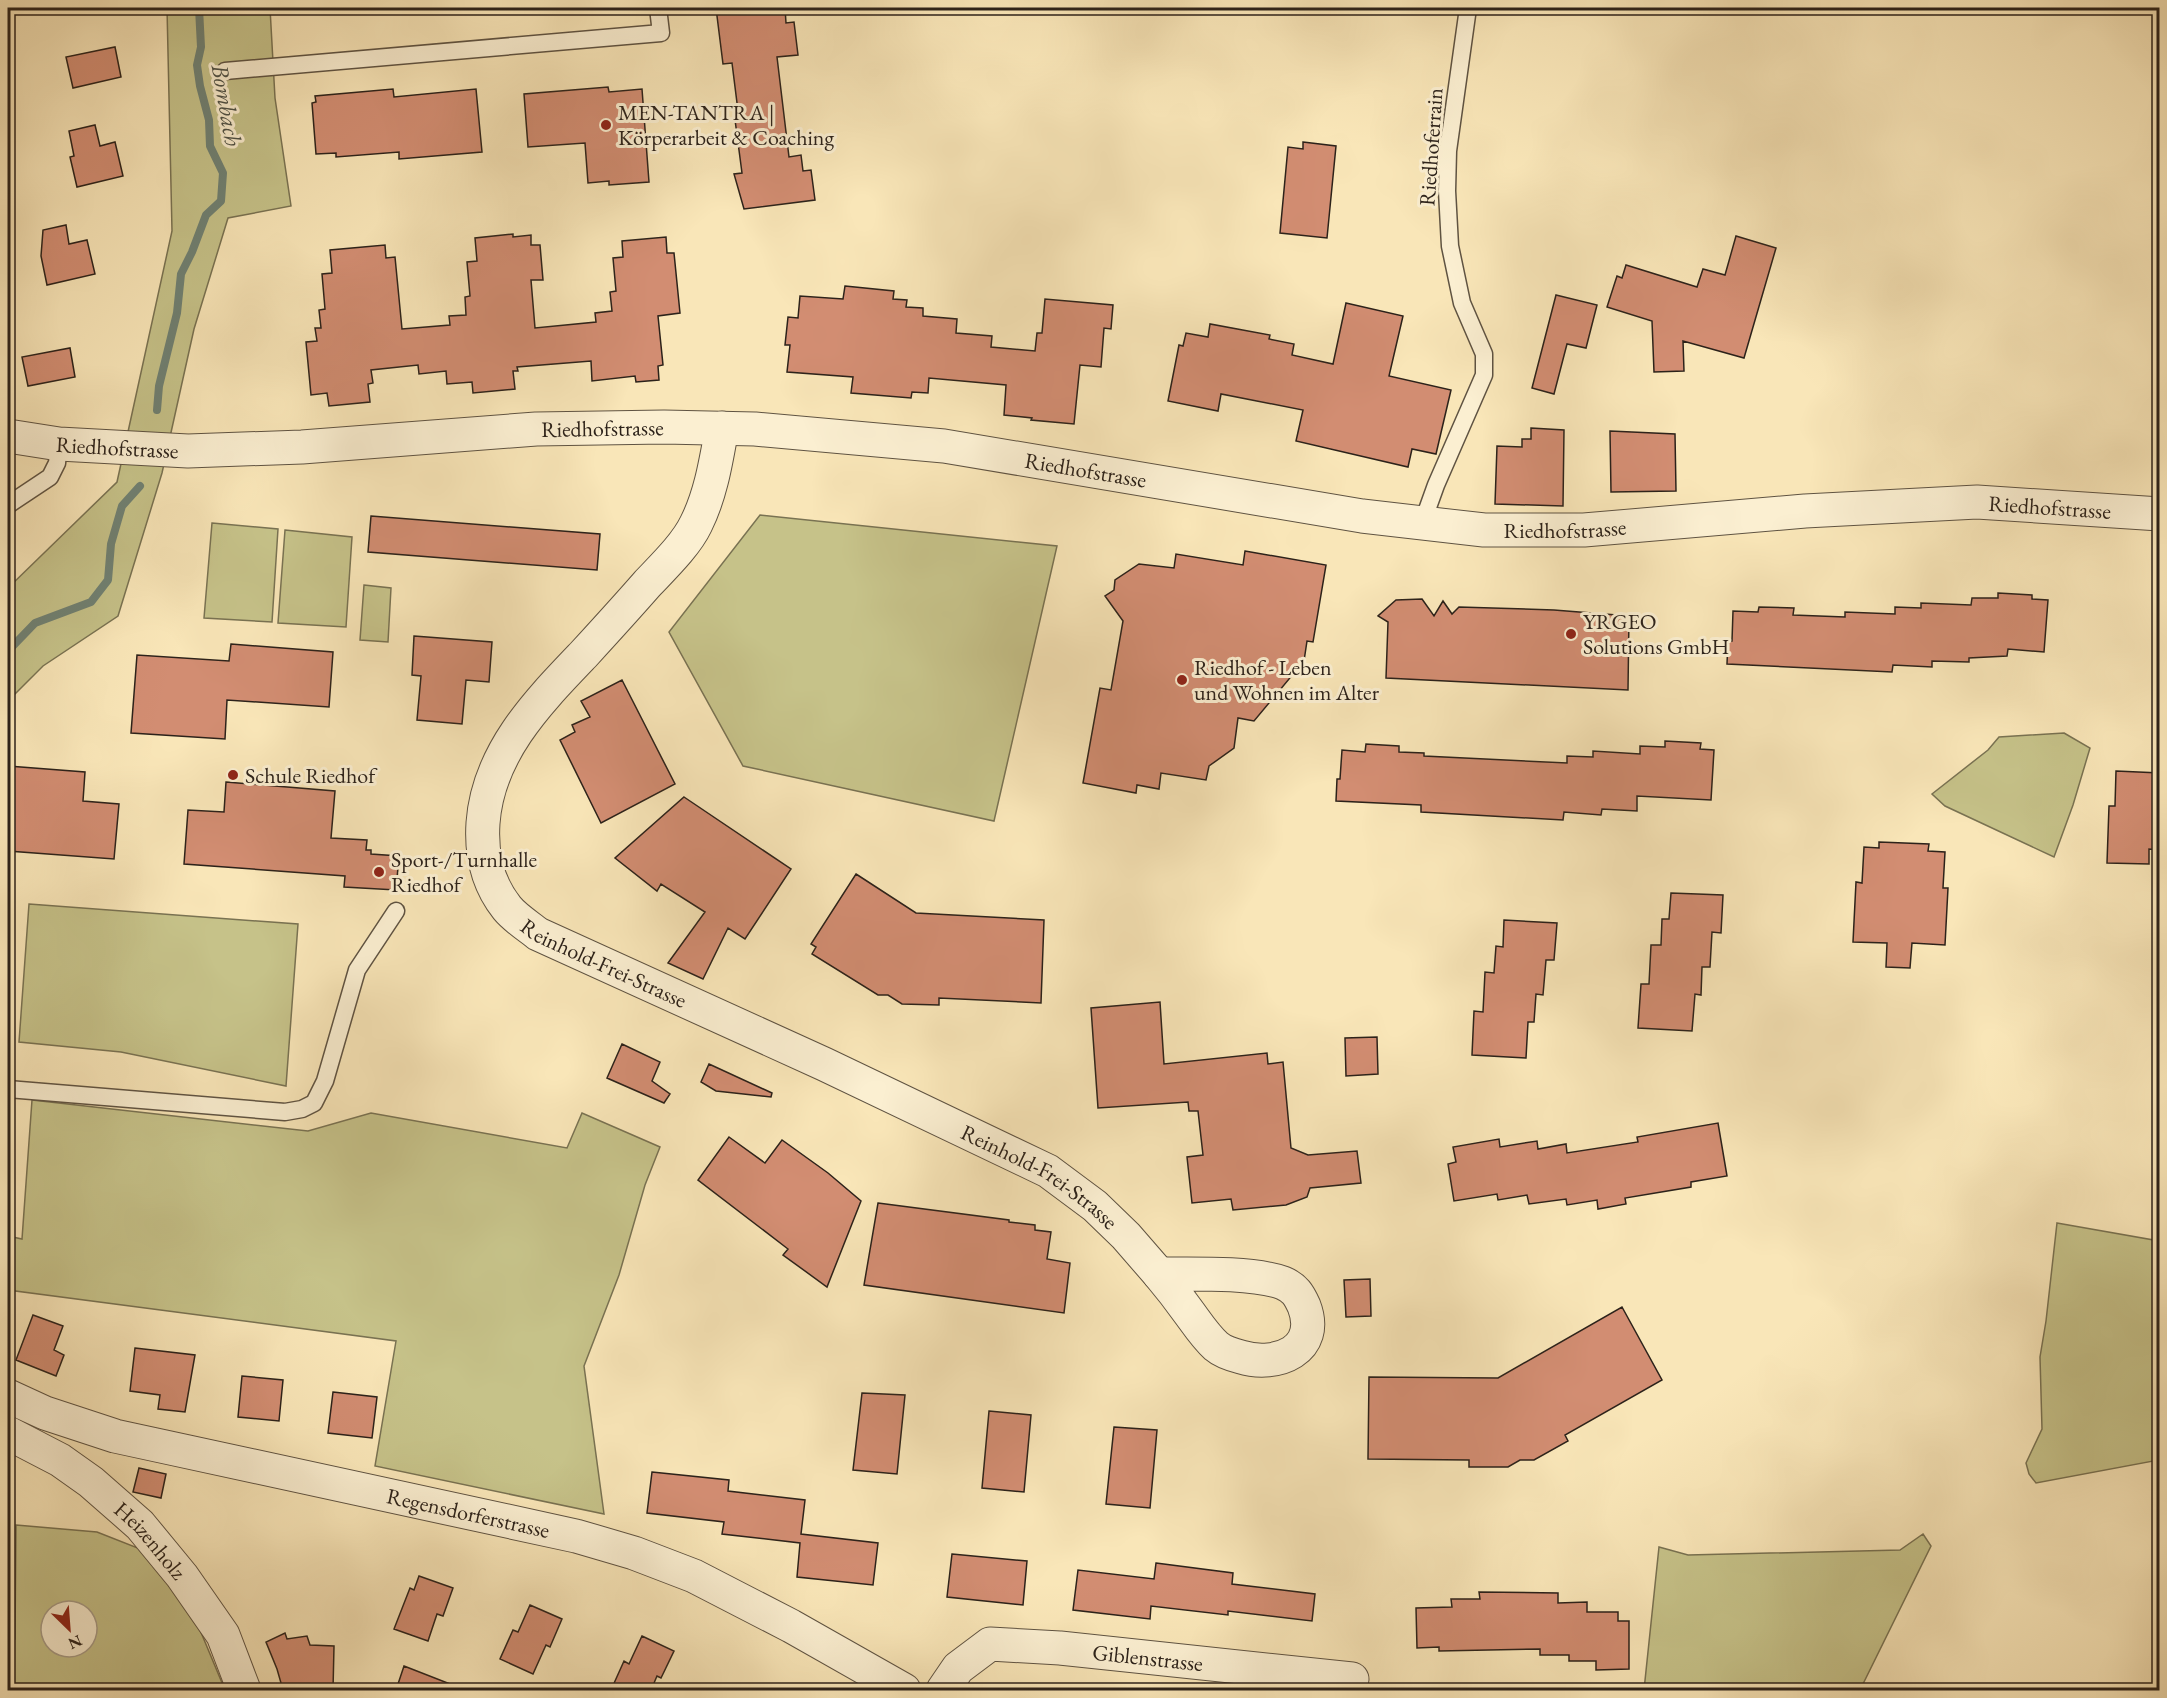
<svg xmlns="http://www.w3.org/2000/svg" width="2167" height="1698" viewBox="0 0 2167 1698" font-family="'EB Garamond',serif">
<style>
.green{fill:#c6c289;stroke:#797252;stroke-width:1.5;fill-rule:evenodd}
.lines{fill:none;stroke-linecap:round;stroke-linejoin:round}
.stream{stroke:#708173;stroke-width:8}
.building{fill:#d28d72;stroke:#2c221a;stroke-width:1.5}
.service-casing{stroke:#5f5342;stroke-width:19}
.minor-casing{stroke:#5f5342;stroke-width:35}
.tertiary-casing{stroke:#5f5342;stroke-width:35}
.service{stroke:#fbefd1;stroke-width:16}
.minor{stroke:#fbefd1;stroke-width:33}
.tertiary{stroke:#fbefd1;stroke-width:33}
.poi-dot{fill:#8f2418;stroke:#fbefd1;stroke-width:2}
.labels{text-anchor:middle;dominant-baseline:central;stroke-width:6;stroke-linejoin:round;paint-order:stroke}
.poi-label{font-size:22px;fill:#2c221a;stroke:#fbefd1;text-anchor:start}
.street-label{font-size:22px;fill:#2c221a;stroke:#fbefd1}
.water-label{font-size:24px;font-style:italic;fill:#4e5146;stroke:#fbefd1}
</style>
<rect width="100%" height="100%" fill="#f9e6b8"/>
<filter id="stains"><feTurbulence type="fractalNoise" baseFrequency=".00333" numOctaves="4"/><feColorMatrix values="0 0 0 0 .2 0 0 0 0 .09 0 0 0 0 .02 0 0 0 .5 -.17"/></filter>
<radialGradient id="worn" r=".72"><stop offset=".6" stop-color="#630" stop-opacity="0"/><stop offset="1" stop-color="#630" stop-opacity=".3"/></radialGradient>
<!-- green -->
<path class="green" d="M167,8H270L275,98L291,206L228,218L194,329L162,473L118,616L43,666L8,701V588L117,482L172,231Z
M760,515L1057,546L994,821L743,766L669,632Z
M212,523L278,529L272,622L204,618Z
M285,530L352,537L346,627L278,623Z
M364,585L391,588L388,642L360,640Z
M2064,733L2090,748L2073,805L2054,857L1945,806L1932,794L1988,750L1999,737Z
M29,904L298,924L286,1086L121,1052L19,1042Z
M32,1100L308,1131L371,1113L567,1148L582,1113L660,1147L645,1185L619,1275L584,1366L604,1514L375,1466L396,1341L8,1290V1236L22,1239Z
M2057,1223L2159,1241V1460L2036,1483L2029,1474L2026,1463L2042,1429L2040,1357L2046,1321Z
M16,1525L97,1532L148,1552L195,1618L225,1690H8V1639H15ZM51,1611H87V1647H51Z
M1923,1534L1931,1546L1860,1690H1644L1659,1547L1688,1555L1900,1550Z"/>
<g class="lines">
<!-- stream -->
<path class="stream" d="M157,410L159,386L177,313L181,274L192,252L206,215L221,201L223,173L210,146L209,120L200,86L197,65L201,47L199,8
M8,651L35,623L91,602L108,580L111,544L122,506L140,486"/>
</g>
<!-- building -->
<path class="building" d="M716,8H785L786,23L794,22L798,55L777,57L789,157L801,155L803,171L811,170L815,200L744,209L734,174L742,173L734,112L738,111L732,63L723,64Z
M115,47L121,77L73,88L66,57Z
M608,87L609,92L642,89L649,182L609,185V181L588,183L585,143L528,147L524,94Z
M393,89L394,97L476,89L482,152L399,159V152L336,157V153L316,154L312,103L316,102L315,96Z
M95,125L100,146L115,142L123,176L77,187L70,157L74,156L69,131Z
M1303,142L1336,146L1327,238L1280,233L1288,147L1303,149Z
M66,225L69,244L87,240L95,274L47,285L41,256L43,230Z
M513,234V237L531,235V245H540L543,280H531L535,328L596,322L595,313L612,311L610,292L616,291L613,258L623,257L622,241L666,237L667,253H674L680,313L658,316L663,365L658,366L659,380L636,382L635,376L592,381L591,361L517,367L518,371H513L515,389L473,393L472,382L447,384L446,371L419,374L418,365L371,370L373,383L368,384L370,402L329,406L327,393L311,395L306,342L317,341L315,328H321L319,310L325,309L322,274L332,273L330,250L385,245L386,258L395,257L402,329L450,325L449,316L466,315L465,297L470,296L467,262L477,261L475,238Z
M1736,236L1776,248L1744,358L1683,341L1684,371L1654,372L1652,321L1607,307L1617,276L1622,278L1626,265L1697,287L1703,269L1725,275Z
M845,286L894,291L893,299L907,300L906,307L923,308V316L957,319L956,333L992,336L991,347L1035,351L1037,333H1042L1045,299L1113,305L1111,329L1104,328L1101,367L1080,365L1074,424L1031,420L1032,418L1004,415L1006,385L929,378L928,393L912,392L911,398L851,393L853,377L787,372L790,345H785L788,317L798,318L800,296L843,299Z
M1556,295L1597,305L1586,348L1567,344L1554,394L1532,388Z
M1346,303L1403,316L1389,376L1451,390L1436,454L1412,449L1408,467L1296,441L1303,410L1221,394L1218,411L1168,401L1179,345L1183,346L1186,333L1208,337L1210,324L1270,335L1269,339L1294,344L1292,355L1333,364Z
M70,348L75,377L28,386L22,357Z
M1531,428L1564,430L1563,506L1495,504L1497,446L1522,447V439H1531Z
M1610,431L1675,434L1676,491L1611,492Z
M371,516L600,534L597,570L368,552Z
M1245,551L1326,565L1313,642L1307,641L1304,661L1254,721L1238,718L1234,748L1209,766L1206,780L1161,773L1159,789L1137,785L1136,793L1083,783L1100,688L1111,690L1123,621L1105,596L1114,590L1115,580L1139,564L1174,568L1176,554L1243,565Z
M1998,593L2032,595V599L2048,600L2044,652L2008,649L2007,656L1969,658V662L1932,661V667L1893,665L1892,672L1727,664L1728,641H1732L1733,611L1758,612L1759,607L1794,608L1793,615L1845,617V612L1895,614V607L1921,608V603L1971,605L1972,598H1998Z
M1422,599L1434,616L1443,601L1452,614L1459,607L1554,610L1629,616L1628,690L1386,678L1388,622L1378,616L1396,600Z
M414,636L492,642L489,682L466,680L462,724L417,720L421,676L412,675Z
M231,644L333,652L329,707L227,700L225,739L131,733L137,655L229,661Z
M622,680L675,784L601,823L560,740L575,732L572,725L590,717L581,701Z
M1665,741L1701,743L1700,749L1714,750L1711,800L1637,796V811L1602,809L1601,815L1564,812L1563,820L1421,812V805L1336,801L1337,779H1340L1342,750L1365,752L1366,744L1399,746V752L1424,753V756L1567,763V756L1593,757V751L1640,754V746L1665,747Z
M8,766L85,772L83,801L119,804L114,859L8,851Z
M2116,771L2160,773V850L2149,849V864L2107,863L2109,806H2115Z
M226,782L335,791L331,838L367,840L366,850H371V854L399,856L396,890L344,887L345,876L184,864L188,810L224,812Z
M684,797L791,869L745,939L728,928L703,979L668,963L705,912L661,884L657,891L615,858Z
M1879,842L1929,844L1928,851L1945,852L1943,888H1948L1945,945L1912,943L1910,968L1886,967L1887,943L1853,942L1856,882L1862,883L1864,847L1879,848Z
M856,874L916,913L1044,920L1041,1003L939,998V1005L902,1004L888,995H878L812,954L816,947L811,944Z
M1671,893L1723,895L1721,933L1712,932L1710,967H1702L1701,995L1695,994L1692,1031L1638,1028L1641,984H1649L1651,945H1661L1662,919H1669Z
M1504,920L1557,923L1554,960H1546L1543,995L1536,994L1534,1022H1528L1526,1058L1472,1055L1474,1011L1483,1012L1485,972L1494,973L1496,946L1503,947Z
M1160,1002L1164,1064L1267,1053L1268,1064L1283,1062L1291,1148L1308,1155L1357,1151L1361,1183L1310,1188L1307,1197L1286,1205L1233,1210L1231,1199L1192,1203L1187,1157L1203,1155L1198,1111H1189L1188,1102L1098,1108L1091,1008Z
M1377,1037L1378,1074L1346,1076L1345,1038Z
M622,1044L660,1062L652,1081L670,1094L664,1103L607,1078Z
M709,1064L772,1093L771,1097L716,1091L701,1082Z
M1718,1123L1727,1176L1691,1182V1187L1625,1198L1626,1204L1598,1209L1597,1200L1567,1205L1566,1199L1529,1204L1527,1195L1498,1200L1497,1194L1454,1201L1448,1164L1456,1162L1453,1147L1499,1139L1500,1147L1537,1141L1538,1149L1566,1144L1567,1153L1638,1142L1637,1137Z
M729,1137L765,1163L782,1140L828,1173L861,1201L827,1287L783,1255L788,1249L698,1180Z
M878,1203L1009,1220V1222L1035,1225V1230L1051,1232L1047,1259L1070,1263L1064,1313L864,1285Z
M1370,1279L1371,1316L1346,1317L1344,1280Z
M1622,1307L1662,1380L1565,1435L1568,1441L1534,1460H1520L1508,1467H1469V1460L1368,1459L1369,1377L1498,1378Z
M33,1315L63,1326L54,1350L64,1355L56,1376L16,1360Z
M135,1348L195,1355L185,1412L158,1409L160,1395L130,1391Z
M242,1376L283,1380L279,1421L238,1417Z
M333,1392L377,1397L372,1438L328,1433Z
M862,1393L905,1395L897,1474L853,1470Z
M989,1411L1031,1415L1024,1492L982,1488Z
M1114,1427L1157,1430L1150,1508L1106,1504Z
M139,1468L166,1474L161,1498L133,1492Z
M652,1472L729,1480L728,1491L805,1500L801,1534L878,1543L873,1585L797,1577L800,1543L722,1534L724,1522L647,1513Z
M952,1554L1027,1561L1023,1605L947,1597Z
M1156,1563L1233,1573L1232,1584L1315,1594L1312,1621L1228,1611V1615L1151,1606L1150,1619L1073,1610L1078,1570L1154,1579Z
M419,1576L453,1588L443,1616L437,1614L428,1641L394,1629L410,1588L414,1590Z
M1479,1592L1558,1593V1603L1587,1602V1612H1618V1621H1629V1669L1596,1670V1661H1569V1655H1540V1649L1439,1651V1647L1417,1648L1416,1608L1452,1607L1451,1599H1480Z
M530,1605L562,1619L550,1647L546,1645L533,1674L500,1659L513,1630L518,1632Z
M285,1633L287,1639L307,1636L310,1645L334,1646L333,1690H283L277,1669L266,1642Z
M642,1636L674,1651L661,1678L657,1676L651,1690H611L624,1661L629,1664Z
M404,1666L463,1689V1690H396Z"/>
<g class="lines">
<!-- service casing -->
<g class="service-casing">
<path id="service" d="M225,71L661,33L658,8
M8,505L50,477L57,463L59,444
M1422,524L1436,485L1484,375V354L1462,303L1450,246L1447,191L1448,151L1468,8
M8,1089L285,1112L302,1109L314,1103L325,1081L357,970L396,911"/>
</g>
<!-- minor casing -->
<g class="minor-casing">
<g id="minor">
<path id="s1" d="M722,428C716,461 711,494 696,524C686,545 663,567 647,584C626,608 605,631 583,655C537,703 488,753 483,823C481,853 487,883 507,908C515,918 528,926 538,934L824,1064L1048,1171L1095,1206L1126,1236L1159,1274"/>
<path id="s2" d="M8,436L59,444L188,451L302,447L536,429L664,427L755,429L944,446L1362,516L1484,530H1584L1805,511L1977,502L2160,514"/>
<path d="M1159,1274C1193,1274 1253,1272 1283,1283C1295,1288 1299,1295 1304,1306C1321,1350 1277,1368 1241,1357C1233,1355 1223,1352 1216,1346C1206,1337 1198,1325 1190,1314C1180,1300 1170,1287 1159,1274Z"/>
<path id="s3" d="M8,1433L60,1460L91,1482L140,1525L182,1576L223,1635L244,1690"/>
<path id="s4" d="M943,1690L958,1668L990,1644L1060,1648L1352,1679"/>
</g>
</g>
<!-- tertiary casing -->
<g class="tertiary-casing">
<g id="tertiary">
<path id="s5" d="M8,1396L45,1413L115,1436L576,1536L634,1553L694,1576L791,1626L904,1690"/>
</g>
</g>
<!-- service -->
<use href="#service" class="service"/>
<!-- minor -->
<use href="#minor" class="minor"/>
<!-- tertiary -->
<use href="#tertiary" class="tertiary"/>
</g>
<!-- markers -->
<g class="poi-dot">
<circle cx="606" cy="125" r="6"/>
<circle cx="1571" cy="634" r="6"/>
<circle cx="1182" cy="680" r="6"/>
<circle cx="233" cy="775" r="6"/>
<circle cx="379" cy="872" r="6"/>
</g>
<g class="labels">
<!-- poi labels -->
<g class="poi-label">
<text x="618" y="112">MEN-TANTRA |<tspan x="618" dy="25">Körperarbeit &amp; Coaching</tspan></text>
<text x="1583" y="621">YRGEO<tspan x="1583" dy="25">Solutions GmbH</tspan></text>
<text x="1194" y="667">Riedhof - Leben<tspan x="1194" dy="25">und Wohnen im Alter</tspan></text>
<text x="245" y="775">Schule Riedhof</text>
<text x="391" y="859">Sport-/Turnhalle<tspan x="391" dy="25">Riedhof</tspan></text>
</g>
<!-- street labels -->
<g class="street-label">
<text transform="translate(1431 147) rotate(-86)">Riedhoferrain</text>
<text stroke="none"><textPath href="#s2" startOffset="596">Riedhofstrasse</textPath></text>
<text stroke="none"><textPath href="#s2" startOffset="110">Riedhofstrasse</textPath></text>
<text stroke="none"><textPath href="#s2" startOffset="1082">Riedhofstrasse</textPath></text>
<text stroke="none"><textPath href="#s2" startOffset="2052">Riedhofstrasse</textPath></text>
<text stroke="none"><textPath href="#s2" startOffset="1566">Riedhofstrasse</textPath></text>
<text stroke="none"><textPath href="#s1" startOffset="676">Reinhold-Frei-Strasse</textPath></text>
<text stroke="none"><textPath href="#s1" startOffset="1162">Reinhold-Frei-Strasse</textPath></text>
<text stroke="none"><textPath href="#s5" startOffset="476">Regensdorferstrasse</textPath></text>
<text stroke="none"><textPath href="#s3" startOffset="180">Heizenholz</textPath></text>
<text stroke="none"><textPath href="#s4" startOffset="225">Giblenstrasse</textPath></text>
</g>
<!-- water labels -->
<g class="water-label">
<text transform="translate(227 105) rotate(80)">Bombach</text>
</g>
</g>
<!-- margin -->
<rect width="2167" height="1698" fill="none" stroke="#f9e6b8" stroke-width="30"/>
<rect x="9" y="9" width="2149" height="1680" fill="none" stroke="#2c221a" stroke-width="3"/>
<rect x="15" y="15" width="2137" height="1668" fill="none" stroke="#2c221a" stroke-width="1.5"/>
<!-- north arrow -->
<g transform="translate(69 1629) rotate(155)"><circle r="28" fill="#fbefd1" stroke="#a89d88" stroke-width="1.5"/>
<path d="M0-4.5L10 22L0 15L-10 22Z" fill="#8f2418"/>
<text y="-9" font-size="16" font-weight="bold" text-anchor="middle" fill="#2c221a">N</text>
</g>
<rect width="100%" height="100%" filter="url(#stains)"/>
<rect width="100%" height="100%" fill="url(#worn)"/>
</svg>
